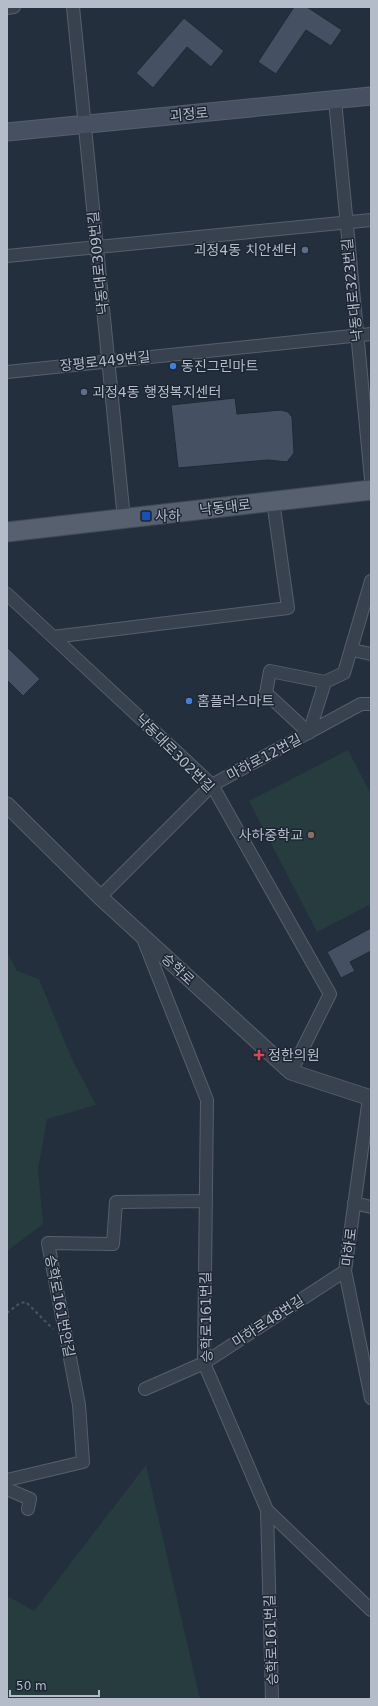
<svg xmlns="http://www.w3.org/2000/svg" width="378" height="1706" viewBox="0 0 378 1706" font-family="'DejaVu Sans','Noto Sans KR',sans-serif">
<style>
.green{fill:#263c3f}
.building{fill:#455162;stroke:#1f2835}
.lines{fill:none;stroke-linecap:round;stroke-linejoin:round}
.minor-casing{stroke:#565f6c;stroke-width:14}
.tertiary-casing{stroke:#565f6c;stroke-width:17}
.secondary-casing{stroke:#565f6c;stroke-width:19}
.primary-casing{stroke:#414a57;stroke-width:21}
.path{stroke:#44595c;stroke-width:2;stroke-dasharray:3 3;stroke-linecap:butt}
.minor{stroke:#38414e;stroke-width:12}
.tertiary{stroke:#38414e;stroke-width:15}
.secondary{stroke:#465061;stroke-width:17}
.primary{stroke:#56606e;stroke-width:19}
.service-dot{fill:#5c6f8a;stroke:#1d2633;stroke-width:1.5}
.shop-dot{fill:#3f7fe0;stroke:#1d2633;stroke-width:1.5}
.transit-dot{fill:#1a4fb4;stroke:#1d2633;stroke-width:1.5}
.education-dot{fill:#8d6e63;stroke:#1d2633;stroke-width:1.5}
.health-dot{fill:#e0444e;stroke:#1d2633;stroke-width:1.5}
.labels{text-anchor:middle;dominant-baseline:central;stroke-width:3;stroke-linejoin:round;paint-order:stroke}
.street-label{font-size:14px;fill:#b4bcc9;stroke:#1d2633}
.poi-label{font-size:14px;fill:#b4bcc9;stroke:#1d2633;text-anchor:start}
</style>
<rect width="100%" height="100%" fill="#242f3e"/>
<!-- green -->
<path class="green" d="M348,750L371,794V904L317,932L249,801Z
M7,952L17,971L39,979L71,1057L96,1105L47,1119L38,1169L43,1224L7,1251Z
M146,1465L200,1699H7V1596L34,1611Z"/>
<!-- building -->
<path class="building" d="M294,7H307L342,30L331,46L306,30L276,74L258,62Z
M184,18L224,51L211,67L187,47L153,88L136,73Z
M235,398L237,414L281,410L288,412L292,417L294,453L287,462L268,460L178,468L171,405Z
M7,647L40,679L23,696L7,680Z
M371,928V951L350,962L355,971L341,978L327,952Z"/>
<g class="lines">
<!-- minor casing -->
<g class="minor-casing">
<path id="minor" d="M73,7L124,519
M7,8L14,7
M335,100L371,479
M7,256L371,220
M7,372L371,334
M7,594L212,785L330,994L291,1072
M53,637L288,608L273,501
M352,650L371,654
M325,682L270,671L266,693L309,733L325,682L344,673L371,581
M100,897L212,785L361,704H371
M142,936L207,1100L204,1363L267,1510L272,1699
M369,1098L345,1271L371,1398
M354,1203L371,1207
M145,1389L204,1363L345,1271
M7,1480L83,1462L79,1405L48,1243L113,1244L116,1202L206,1201
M7,1489L30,1499L28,1509
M267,1510L371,1610"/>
</g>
<!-- tertiary casing -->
<g class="tertiary-casing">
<path id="tertiary" d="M7,805L100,897L291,1072L371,1098"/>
</g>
<!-- secondary casing -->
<g class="secondary-casing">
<path id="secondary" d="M7,132L371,96"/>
</g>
<!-- primary casing -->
<g class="primary-casing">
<path id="primary" d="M7,532L371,490"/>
</g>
<!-- path -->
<path class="path" d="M7,1313L20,1303L26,1302L53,1329"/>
<!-- minor -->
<use href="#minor" class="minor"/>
<!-- tertiary -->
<use href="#tertiary" class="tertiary"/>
<!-- secondary -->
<use href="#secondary" class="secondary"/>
<!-- primary -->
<use href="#primary" class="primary"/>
</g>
<!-- markers -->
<g class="service-dot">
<circle cx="305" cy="250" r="4"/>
<circle cx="84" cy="392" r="4"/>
</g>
<g class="shop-dot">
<circle cx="173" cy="366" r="4"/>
<circle cx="189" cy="701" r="4"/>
</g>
<rect class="transit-dot" x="141" y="511" width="10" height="10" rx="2"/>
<circle class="education-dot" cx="311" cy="835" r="4"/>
<path class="health-dot" d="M257 1049h4v4h4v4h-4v4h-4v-4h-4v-4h4z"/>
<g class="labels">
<!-- street labels -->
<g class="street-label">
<text transform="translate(189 114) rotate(-5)">괴정로</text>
<text transform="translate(98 263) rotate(-96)">낙동대로309번길</text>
<text transform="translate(352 290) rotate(-96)">낙동대로323번길</text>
<text transform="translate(105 361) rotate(-6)">장평로449번길</text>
<text transform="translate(225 507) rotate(-7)">낙동대로</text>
<text transform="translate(175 753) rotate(45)">낙동대로302번길</text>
<text transform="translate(264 757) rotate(-28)">마하로12번길</text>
<text transform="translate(178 969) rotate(43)">승학로</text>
<text transform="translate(349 1247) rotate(-83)">마하로</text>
<text transform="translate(60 1306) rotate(79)">승학로161번안길</text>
<text transform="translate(206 1317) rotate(-91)">승학로161번길</text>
<text transform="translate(268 1321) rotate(-33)">마하로48번길</text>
<text transform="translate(271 1640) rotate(-92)">승학로161번길</text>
</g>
<!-- poi labels -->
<g class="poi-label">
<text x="297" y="250" text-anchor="end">괴정4동 치안센터</text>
<text x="181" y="366">동진그린마트</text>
<text x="92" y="392">괴정4동 행정복지센터</text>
<text x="155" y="516">사하</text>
<text x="197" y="701">홈플러스마트</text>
<text x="303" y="835" text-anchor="end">사하중학교</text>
<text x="268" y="1055">정한의원</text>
</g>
</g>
<!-- border -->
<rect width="378" height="1706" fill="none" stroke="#b4bcc9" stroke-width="16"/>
<!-- scale -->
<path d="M10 1690v6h89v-6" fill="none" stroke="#b4bcc9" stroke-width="2"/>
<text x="16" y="1690" font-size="12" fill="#b4bcc9" stroke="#1d2633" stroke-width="3" paint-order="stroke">50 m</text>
</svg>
